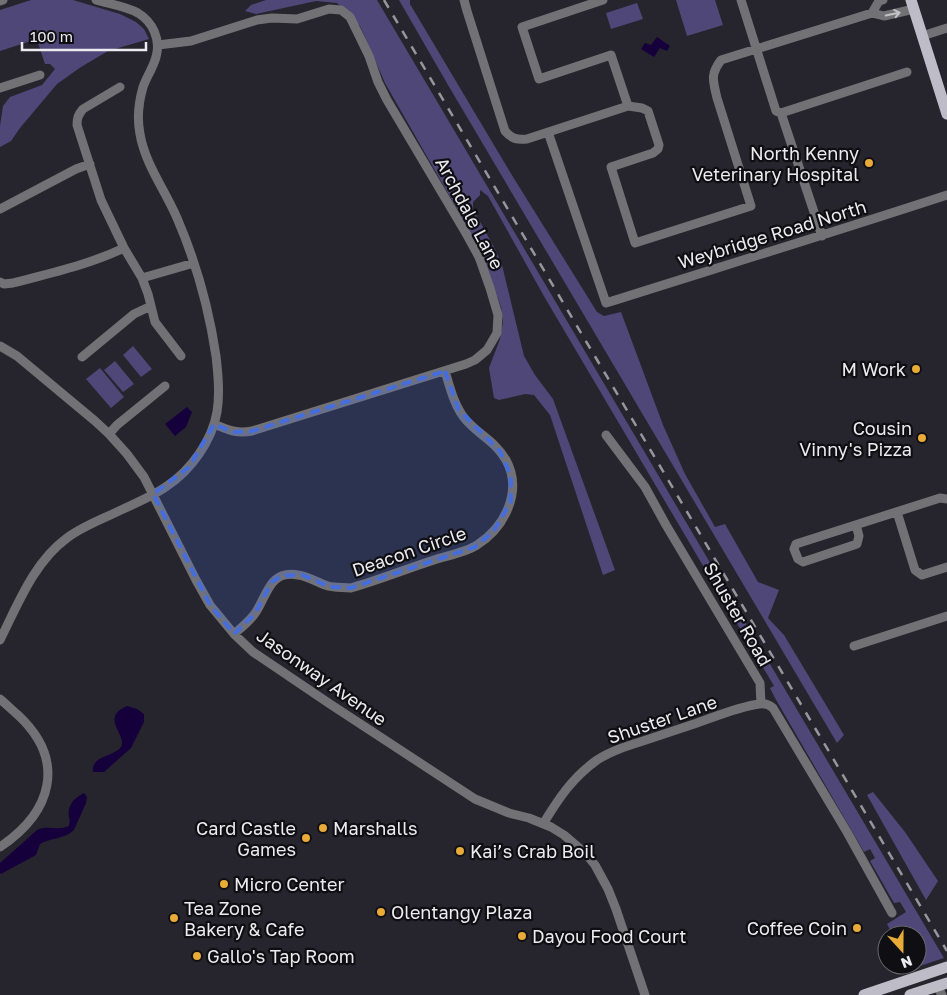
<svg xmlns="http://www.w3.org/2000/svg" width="947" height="995" viewBox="0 0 947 995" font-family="'Golos Text',sans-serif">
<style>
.green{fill:#4e4777}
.water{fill:#15003c}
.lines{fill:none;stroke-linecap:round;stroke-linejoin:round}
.minor{stroke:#727276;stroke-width:9}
.major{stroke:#bebdc7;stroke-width:11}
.rail{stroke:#96969d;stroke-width:2.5;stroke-dasharray:9 9;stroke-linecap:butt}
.oneway{stroke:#c1c1c5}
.marked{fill:#466ddd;fill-opacity:0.2;stroke:#466ddd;stroke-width:4;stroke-dasharray:10 6;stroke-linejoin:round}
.poi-dot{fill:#e8ab37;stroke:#0f0f13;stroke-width:2}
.labels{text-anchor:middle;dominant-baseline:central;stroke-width:4.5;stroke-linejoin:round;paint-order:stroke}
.poi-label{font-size:18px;fill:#ebebf0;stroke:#0f0f13;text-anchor:start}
.street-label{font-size:18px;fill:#ebebf0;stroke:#0f0f13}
</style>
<rect width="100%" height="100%" fill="#26252e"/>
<!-- green -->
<path class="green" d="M31,0H73L120,14L136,22L144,29L149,39L108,51L81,67L57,84L20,128L11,141L0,147V126L3,106L10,97L42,85L55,69L50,64H45L38,43L34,40L0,51V10Z
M266,0H377L944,958L911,969L909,965H917V935H893L887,924L906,912L900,902L894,903L870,861L875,858L870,849L864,852L775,698L770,688L774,686L545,298L488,196L480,190V195L473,202V209L495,249L502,265L524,356L535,375L553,399L615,570L603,575L550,415L534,395L525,394L499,400L494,398L489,368L500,339L503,322L501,307L487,267L465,223L385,83L360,26L348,13L337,3L316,1L256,14L245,11L251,5Z
M399,0H410V4L510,172L597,312L604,316L621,312L663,425L685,474L715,527L725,524L758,582L779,590L768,618L784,635L844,735L837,743L448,85Z
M676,0H715L723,25L687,36Z
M637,3L643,19L611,29L606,13Z
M133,346L152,369L141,377L123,355Z
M115,361L134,384L123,392L104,370Z
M100,368L124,397L111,408L86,379Z
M873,792L905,832L938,881L926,900L867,795Z"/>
<!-- water -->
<path class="water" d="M657,37L670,46L667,51L660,48L654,57L641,49L645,43L651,45Z
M187,407L192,412L186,427L175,436L165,424Z
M127,706L137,709L144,714V722L131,748L104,772H93C91,755 114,757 121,747C128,736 99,718 127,706Z
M84,793L87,797L86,803L74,830C65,839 50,838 40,844L36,855L1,874L0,873V863L37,830C48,825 58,831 69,826C70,817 70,825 69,817C67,805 74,798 84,793Z"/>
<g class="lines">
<!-- minor -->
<path class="minor" d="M464,0L467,11L505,131C512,139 517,140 527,139L628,106L642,108L648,111L659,145L658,149L653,153L611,167L635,243L751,206L717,98C713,80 710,75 721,60L872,13L884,16L914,9
M603,0L522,27L539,79L611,55L628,106
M741,0L776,111L781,113L822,236
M0,1L3,0
M872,13L879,1L883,0
M922,36L947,28
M158,45L191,41L257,20L272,18L297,19L329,9L341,10L350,17L369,56L378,82L387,100L467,235L479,257L490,288L498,315L497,333L487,350L475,360L466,364L252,431C236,434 229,430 214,424
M120,87L83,109C78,115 77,118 77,125L101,200L124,248L142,278L148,294L155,322L181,356
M0,88L40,75
M781,113L907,72
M548,132L606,303C720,267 834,232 947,195
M0,209L76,169L90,164
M142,278L194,263
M0,282L4,284L13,283C51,273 88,265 124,248
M0,346L17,356L95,421L109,434L127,454L144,477L196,580L210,605L234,634L253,652L330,704L475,799L509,813L529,818L551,827L564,835L586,854L595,865L608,889L616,909L645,995
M82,357L134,314L151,306
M109,434L117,425L165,386
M606,435L645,487L666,525L760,683L761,703
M897,512L915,570L922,575L947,567
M856,525L859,536L857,544L803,562L798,559L794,549L796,544L940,498L947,499
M234,634C242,627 250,621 256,612C268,593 270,570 298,575C308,576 318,583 328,586C335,588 343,587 351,588C379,580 406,569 434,560C446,556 467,552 477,545C505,527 523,491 506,460C495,441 479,435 466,420C454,406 450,387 445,371
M0,640C18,604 34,562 67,538C83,526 103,519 121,510C136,503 153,496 167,486C191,470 212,441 217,412C220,393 218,374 216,356C209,309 196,262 177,218C165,190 145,164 140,134C137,119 139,101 143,87C147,76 153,68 156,57C161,40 153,22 138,13C125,6 109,4 96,0
M854,646L947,616
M0,699C6,704 12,710 18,715C67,761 52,812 0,847
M543,824C559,798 572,778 597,760C611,751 627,746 643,741C661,735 679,729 697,723C717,716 738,707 759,704C765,703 769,704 773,708L847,832L892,913
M937,986L942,995"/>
<!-- major -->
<path class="major" d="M911,0L947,114
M864,995L947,967
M910,995L947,983"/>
<!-- rail -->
<path class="rail" d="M384,0L947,951"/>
</g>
<!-- one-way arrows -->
<defs><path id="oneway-shaft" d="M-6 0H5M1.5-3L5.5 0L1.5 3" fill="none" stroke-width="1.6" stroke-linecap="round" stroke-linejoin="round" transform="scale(1.25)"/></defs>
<use class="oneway" href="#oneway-shaft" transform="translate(893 14) rotate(-12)"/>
<!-- marked area -->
<path class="marked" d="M445,371L459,410L500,451L511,476V501L494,531L475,547L351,588L330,587L302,575L281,576L272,582L255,614L234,634L210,605L153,494L189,467L214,424L233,432L252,431Z"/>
<!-- markers -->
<g class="poi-dot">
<circle cx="869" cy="163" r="5"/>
<circle cx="916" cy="369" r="5"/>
<circle cx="922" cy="438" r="5"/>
<circle cx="323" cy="828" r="5"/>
<circle cx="306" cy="838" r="5"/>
<circle cx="460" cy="851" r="5"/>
<circle cx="224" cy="884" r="5"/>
<circle cx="381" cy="912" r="5"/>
<circle cx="174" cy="918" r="5"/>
<circle cx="857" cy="928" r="5"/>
<circle cx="522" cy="936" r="5"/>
<circle cx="197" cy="956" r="5"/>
</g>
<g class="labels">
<!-- poi labels -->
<g class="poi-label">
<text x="859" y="153" text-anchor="end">North Kenny<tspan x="859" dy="21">Veterinary Hospital</tspan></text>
<text x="906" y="369" text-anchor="end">M Work</text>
<text x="912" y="428" text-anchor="end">Cousin<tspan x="912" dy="21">Vinny's Pizza</tspan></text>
<text x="296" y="828" text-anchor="end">Card Castle<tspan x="296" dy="21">Games</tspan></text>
<text x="333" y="828">Marshalls</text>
<text x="470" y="851">Kai’s Crab Boil</text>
<text x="234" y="884">Micro Center</text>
<text x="184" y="908">Tea Zone<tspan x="184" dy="21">Bakery &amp; Cafe</tspan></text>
<text x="391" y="912">Olentangy Plaza</text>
<text x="847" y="928" text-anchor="end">Coffee Coin</text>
<text x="532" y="936">Dayou Food Court</text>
<text x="207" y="956">Gallo's Tap Room</text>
</g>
<!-- street labels -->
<g class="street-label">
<text transform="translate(470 213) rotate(62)">Archdale Lane</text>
<text transform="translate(772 234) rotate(-17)">Weybridge Road North</text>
<text transform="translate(409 551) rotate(-19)">Deacon Circle</text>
<text transform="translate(738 614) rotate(60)">Shuster Road</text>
<text transform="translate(322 677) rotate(35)">Jasonway Avenue</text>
<text transform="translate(662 719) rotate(-19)">Shuster Lane</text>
</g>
</g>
<!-- north arrow -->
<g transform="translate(902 950) rotate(159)"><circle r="24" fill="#0f0f13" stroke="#67676b"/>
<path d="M0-4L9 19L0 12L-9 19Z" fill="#e8ab37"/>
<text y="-8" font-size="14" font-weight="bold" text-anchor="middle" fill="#ebebf0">N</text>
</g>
<!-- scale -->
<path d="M22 42v8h124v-8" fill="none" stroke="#ebebf0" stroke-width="2.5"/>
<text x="30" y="42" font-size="15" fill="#ebebf0" stroke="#0f0f13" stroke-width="4" paint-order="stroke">100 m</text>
</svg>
